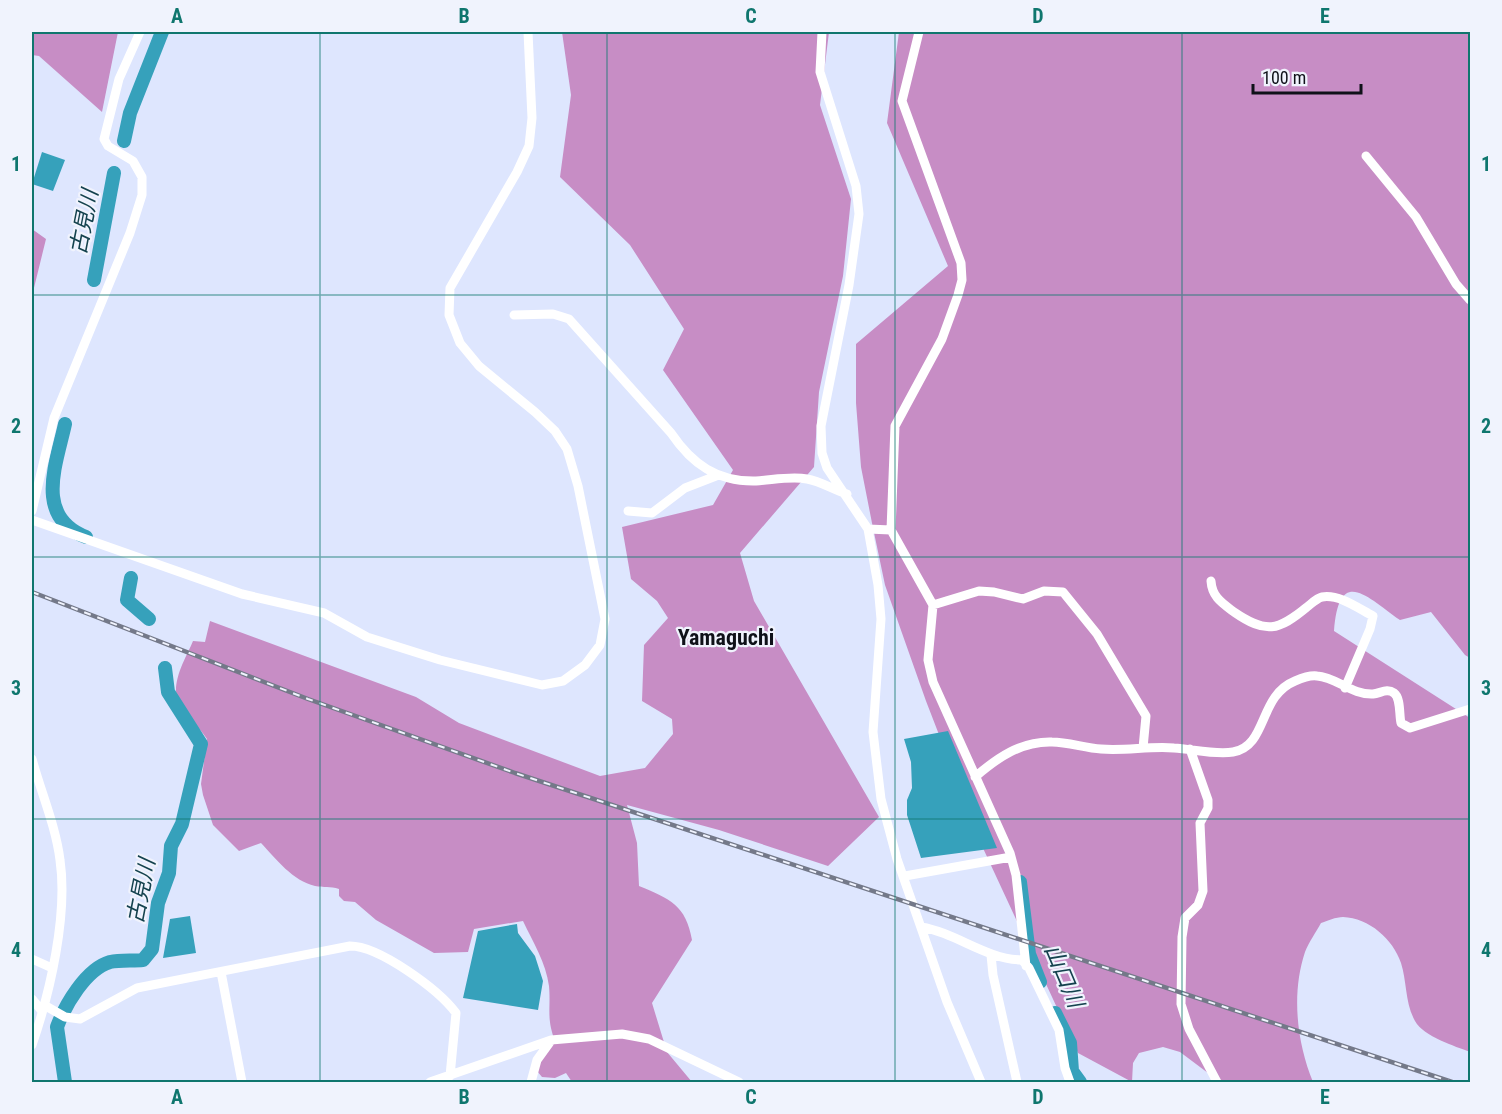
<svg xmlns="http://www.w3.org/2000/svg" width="1502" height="1114" viewBox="0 0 1502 1114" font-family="'Roboto Condensed','Noto Sans JP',sans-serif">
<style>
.forest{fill:#c78dc5}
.water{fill:#36a1bb}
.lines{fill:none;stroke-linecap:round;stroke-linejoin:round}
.river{stroke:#36a1bb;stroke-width:14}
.minor{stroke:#fff;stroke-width:9}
.rail-casing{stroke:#747989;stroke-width:4.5}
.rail{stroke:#f0f3fd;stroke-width:2;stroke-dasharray:7;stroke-linecap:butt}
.grid{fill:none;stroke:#0f766e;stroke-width:1.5;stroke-opacity:0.55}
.labels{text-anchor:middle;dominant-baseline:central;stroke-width:4.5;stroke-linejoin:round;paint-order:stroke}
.water-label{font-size:22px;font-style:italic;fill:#14424e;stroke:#f0f3fd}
.neighbourhood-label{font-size:22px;font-weight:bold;fill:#0f1119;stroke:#f0f3fd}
.neatline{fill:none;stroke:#0f766e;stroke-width:2}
.grid-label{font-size:20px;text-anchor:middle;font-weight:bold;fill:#0f766e}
</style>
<rect width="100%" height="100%" fill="#dee6fe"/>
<!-- forest -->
<path class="forest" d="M32,32H118L102,112L39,56L32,55Z
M562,32H829L820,105L851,199L843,276L819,392L814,467L740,553L754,601L879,817L828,866L719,830L627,805L637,843L639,886C670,899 686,905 692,940L652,1003L667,1052L692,1082H572L566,1073L555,1078L542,1077L537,1071L538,1061L555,1041C546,1017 551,1009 549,986C546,963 533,942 523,921L474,929L468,952L434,953L376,920L355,902L344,901L339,896V889C330,886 324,888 315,886C293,881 276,859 261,843L239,851L213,825L203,795L201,784L207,739C199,727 188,717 180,705C168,686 186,658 193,641L205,642L210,621L416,697L459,723L600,776L645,768L673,734L672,719L642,701L644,645L668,618L657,601L631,579L622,527L713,505L733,470L663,370L684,329L630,245L560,177L571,95Z
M899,32H1470V658L1465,655L1431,612L1400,620C1367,597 1339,565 1334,631L1470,718V1052C1455,1046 1424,1037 1415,1021C1405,1003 1407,982 1401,963C1393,939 1369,918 1343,917C1336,917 1327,921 1321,923C1316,932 1309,942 1305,952C1291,994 1297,1043 1313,1082H1220L1180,1052L1163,1047L1139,1053L1133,1063L1132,1082L1078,1053L982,846L926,701L885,585L872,523L861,467L856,403V344L948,266L887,123Z
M32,229L46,239L32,296Z"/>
<!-- water -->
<path class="water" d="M42,152L65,160L53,191L32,184Z
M948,731L997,848L921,858L907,815V800L912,788L911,762L904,739Z
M190,916L196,953L163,958L170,919Z
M517,924L518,933L535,956L543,981L538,1010L463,998L478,931Z"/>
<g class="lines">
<!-- river -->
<path class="river" d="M124,141L130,113L162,32
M94,280L114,173
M65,424C56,465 34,517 86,537
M131,578L127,600L149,619
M1020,882L1029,954L1040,982
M1055,1013L1070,1043L1072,1071L1080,1082
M65,1082L57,1027C65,1005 86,969 110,962C120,960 133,961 143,960L152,949L158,903L169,873L171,846L182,824L201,744L168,692L165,668"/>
<!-- minor -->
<path class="minor" d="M822,32L820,72L856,186L859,214L849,285L821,426L822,453L827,468L868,529L878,585L881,619L873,732L881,799L897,859L947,1002L981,1082
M919,32L902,101L961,263L962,280L958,295L942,339L895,426L891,530L933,605L928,660L933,682L1010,853L1016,875L1026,966
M1366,156L1416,217L1456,284L1470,300
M514,315L553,314L569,319L671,433C692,464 717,482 756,481C773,480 791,476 807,479C820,481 834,490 847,494
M32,511L54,418L130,233L142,195V177L133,161L108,146L104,139L119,79L140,32
M628,511L652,513L685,488L716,476
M32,520L242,594L324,613L367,637L440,660L542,685L563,681L585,665L600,645L605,619L578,486L567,449L555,431L535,412L479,366L460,343L449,315L450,288L517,172L529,146L532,118L528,32
M868,529L891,530
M1211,581C1212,597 1222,603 1234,612C1266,634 1278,631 1307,607C1311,604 1317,598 1322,597C1339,594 1358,608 1373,616L1370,629L1345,688
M933,605L979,591L994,592L1023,599L1044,591L1063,592L1097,634L1146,716L1143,748
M1190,749L1208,800V808L1200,823L1203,891L1198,905L1185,918L1182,937L1181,1004L1189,1029L1217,1082
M32,759C41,792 56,827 60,860C68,915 50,993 32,1045
M975,777C997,758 1021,741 1052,742C1068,742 1085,748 1101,749C1125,751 1150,746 1174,748C1192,749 1215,755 1233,752C1268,746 1258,696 1295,681C1302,678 1310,675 1317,676C1336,677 1352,695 1373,694C1381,693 1387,688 1394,693C1401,698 1399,715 1401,723L1410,728L1470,709
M905,876L1011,857
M921,927C957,933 985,959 1022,960L1029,968L1059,1030L1065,1068L1070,1082
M991,955L993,975L1017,1082
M32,959L52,968
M221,972L242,1082
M32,999L42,1011
M44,1005L65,1017L80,1019L137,988L350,946C379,946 438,989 456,1013L450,1076
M430,1082L551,1040L622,1034L649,1039L739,1082
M531,1082L537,1060L550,1042"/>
<!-- rail casing -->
<g class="rail-casing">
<path id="rail" d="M32,592L308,699L515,773L1452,1082"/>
</g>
<!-- rail -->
<use href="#rail" class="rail"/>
</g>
<!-- grid -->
<path class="grid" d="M320,32V1082M607,32V1082M895,32V1082M1182,32V1082M32,295H1470M32,557H1470M32,819H1470"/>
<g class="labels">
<!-- water labels -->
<g class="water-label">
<text transform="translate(84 222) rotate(-79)">古見川</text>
<text transform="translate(141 891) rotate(-79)">古見川</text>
<text transform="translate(1064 976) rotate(67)">山口川</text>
</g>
<!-- neighbourhood labels -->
<g class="neighbourhood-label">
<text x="726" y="637">Yamaguchi</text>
</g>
</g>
<!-- border -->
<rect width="1502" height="1114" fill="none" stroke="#f0f3fd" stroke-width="66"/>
<!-- scale -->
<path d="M1253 84v9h108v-9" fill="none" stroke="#0f1119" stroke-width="3"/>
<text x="1262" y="84" font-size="18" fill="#0f1119" stroke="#f0f3fd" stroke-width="4.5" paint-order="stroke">100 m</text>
<rect x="33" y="33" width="1436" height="1048" class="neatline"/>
<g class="grid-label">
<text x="177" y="23">A</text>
<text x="464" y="23">B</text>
<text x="751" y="23">C</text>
<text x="1038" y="23">D</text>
<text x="1325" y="23">E</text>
<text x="16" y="171">1</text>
<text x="1486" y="171">1</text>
<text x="16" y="433">2</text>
<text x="1486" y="433">2</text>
<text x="16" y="695">3</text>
<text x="1486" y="695">3</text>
<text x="16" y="957">4</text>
<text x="1486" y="957">4</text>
<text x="177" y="1104">A</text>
<text x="464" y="1104">B</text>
<text x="751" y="1104">C</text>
<text x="1038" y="1104">D</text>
<text x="1325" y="1104">E</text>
</g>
</svg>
